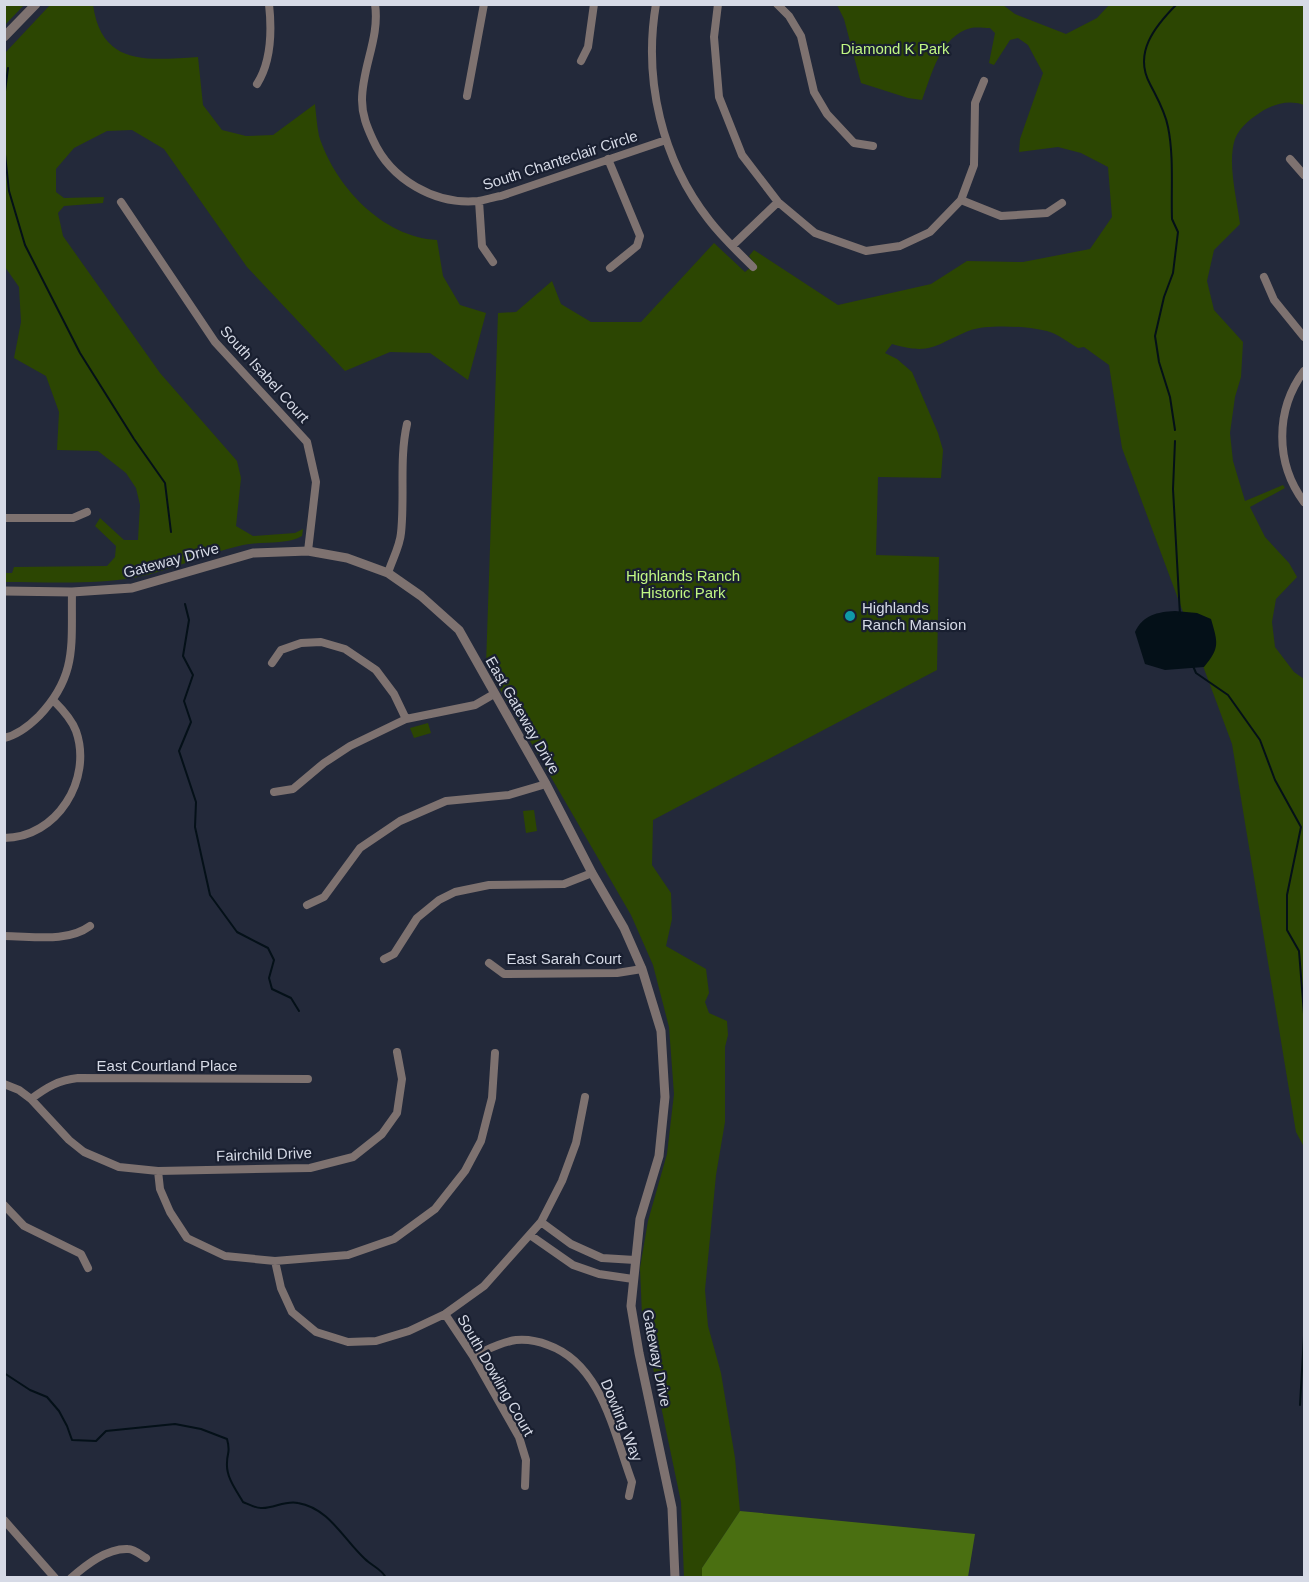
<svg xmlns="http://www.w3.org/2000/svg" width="1309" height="1582" viewBox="0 0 1309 1582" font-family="Arial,sans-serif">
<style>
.green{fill:#2c4602}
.forest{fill:#4a6f11}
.water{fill:#041018}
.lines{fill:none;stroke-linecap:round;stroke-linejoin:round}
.stream{stroke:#041018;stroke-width:2}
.minor{stroke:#7e7270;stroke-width:8}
.tertiary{stroke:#7e7270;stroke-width:9}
.culture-dot{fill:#0f9aa8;stroke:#191f30;stroke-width:2}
.labels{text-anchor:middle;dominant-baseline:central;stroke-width:4.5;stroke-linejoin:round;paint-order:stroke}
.park-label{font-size:15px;fill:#c0f683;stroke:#191f30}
.street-label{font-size:15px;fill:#d6dae6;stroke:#191f30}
.poi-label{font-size:15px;fill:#d6dae6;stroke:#191f30;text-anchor:start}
</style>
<rect width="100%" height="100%" fill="#23293a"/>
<!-- green -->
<path class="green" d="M5,4L24,5L5,25L4,5Z
M51,4L93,5C102,67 148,60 198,57L203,105L222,130L246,136L273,135L315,104C316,114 317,126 319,136C335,186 382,237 437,240L443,276L460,305L486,313L468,380L430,353L390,352L345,371L247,267L164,149L132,130L107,131L74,148L56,169V192L64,198L104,197L103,203L64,206L58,213L63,236L160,373L237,461L241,478L236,526L253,536L295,533L303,529L302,536C285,546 259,540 239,546C205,554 172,570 138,577C97,585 46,582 5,582V573H12L14,567L107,566L115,557L116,546L95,526L100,518L124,540H138L140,505L136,488L126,473L98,451L57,450L59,412L46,376L14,358L21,322L19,287L5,267V53Z
M837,5H1003L1015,14L1066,34L1097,18L1109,5H1304V105C1290,100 1277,103 1264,110C1253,117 1240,126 1235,139C1227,163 1237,199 1240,224L1214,250L1207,281L1214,310L1243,342L1241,377L1235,397L1230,433L1233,461L1245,501L1283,485L1285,488L1250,507L1265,537L1289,563L1297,577L1276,599L1272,622L1275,647L1294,672L1304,679V1147L1296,1132L1232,744L1122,448L1109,365L1084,347L1078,348C1069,343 1059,335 1050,332C1032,326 988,324 971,330C935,344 933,356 892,344L885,353L897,359L912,372L938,433L943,450L941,478L878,477L876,555L939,557L937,670L653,820L652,865L671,893L672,919L666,946L706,969L709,993L705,1002L709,1013L727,1021L728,1035L725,1047V1122L716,1175L705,1290L708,1326L721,1373L735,1458L740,1511L702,1568V1577H684L681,1502L642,1315L640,1268L648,1221L667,1154L674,1094L669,1027L653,965L631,915L486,665L498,313L516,312L552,281L561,304L591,322H641L714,243L745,272L755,264L749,256L754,250L838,305L931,284L967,261L1023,262L1090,249L1112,217L1108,167L1081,153L1058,147L1019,152L1020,139L1043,73L1028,45L1018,38L1010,40L994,65L989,63L995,33L990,28C984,28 977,27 971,28C940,36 932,74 922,100L908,98L861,83L844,19Z
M428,723L431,733L414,738L410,728Z
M534,810L537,831L526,833L523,811Z"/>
<!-- forest -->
<path class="forest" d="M740,1511L975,1534L968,1577H702V1568Z"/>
<!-- water -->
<path class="water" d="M1175,611L1197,613L1211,619C1218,643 1220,648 1204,667L1165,670L1145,664L1135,632C1143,615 1157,612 1175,611Z"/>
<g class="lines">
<!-- stream -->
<path class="stream" d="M4,99L8,68
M4,145L9,191L25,245L80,353L134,439L165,483L171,532
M1175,430L1170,397L1159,362L1155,336L1164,297L1173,273L1178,232L1172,219C1171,189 1174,156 1168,127C1165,111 1157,98 1150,84C1133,53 1155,26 1177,4
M1175,441L1173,489L1180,615
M185,604L189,620L183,656L193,675L184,701L191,722L179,751L196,802L195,827L210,895L237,932L268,948L274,960L269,978L272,989L291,998L299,1011
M1193,666L1196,673L1228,695L1260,740L1275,780L1301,827L1287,895V930L1299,951L1304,1014
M4,1373L30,1390L47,1397L59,1411L67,1426L72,1440L96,1441L106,1431L175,1424L201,1429L227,1439C231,1453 227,1451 227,1463C226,1477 236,1490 243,1502C248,1504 255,1508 261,1508C273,1509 285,1500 298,1503C329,1508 344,1540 365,1559C372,1566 382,1569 386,1578
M1300,1405L1304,1336"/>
<!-- minor -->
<path class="minor" d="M375,4C380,38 362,67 362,100C362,115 367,127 373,140C391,180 435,205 478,201C486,200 493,197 501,196L666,140
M656,4C643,80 662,160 709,220C722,237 738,252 753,267
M718,4L714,37L719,97L742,155L778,202L815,233L866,251L900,246L930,232L961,200L974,165L975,103L984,81
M777,4L789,16L801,36L814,92L827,114L854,143L873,146
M581,61L588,47L594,4
M257,84C271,62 272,31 269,4
M467,96L484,4
M608,159L640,236L637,246L610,268
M1290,159L1304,175
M961,200L1001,216L1047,213L1062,203
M479,201L482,246L493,262
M121,202L215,342L307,442L316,482L308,551
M732,246L778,202
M1264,277L1274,300L1304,337
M1304,371C1275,410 1275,463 1304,502
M4,518H73L87,512
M388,573C392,560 400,546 401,533C405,497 399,459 407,424
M272,663L281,650L301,643L321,642L345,649L376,670L394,694L406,719
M4,738C18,735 29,726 39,716C78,675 71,644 72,592
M274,792L293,789L324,763L350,746L406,719L475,705L494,694
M4,838C57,838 93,779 76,731C72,720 62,709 54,701
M307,905L324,897L360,848L400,821L446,801L509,795L546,784
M4,936C32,936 67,943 90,926
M384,959L394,954L417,918L439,900L455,892L489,885L564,884L592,873
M489,963L504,974L617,973L642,969
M4,1084L19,1090L31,1099L69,1140L84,1152L119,1167L158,1171L310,1168L353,1157L382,1134L397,1113L402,1079L397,1052
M31,1099C47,1087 59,1080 78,1078L308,1079
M158,1171L160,1189L170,1212L187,1238L225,1256L275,1261L348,1255L394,1239L435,1209L465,1171L481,1141L492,1098L495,1053
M4,1205L24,1226L81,1254L88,1268
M541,1222L571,1244L602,1258L635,1260
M530,1235L573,1265L599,1274L633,1279
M275,1261L281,1288L292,1312L316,1332L348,1342L376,1341L409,1331L445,1314L484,1286L541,1222L562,1181L576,1143L585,1097
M445,1314L473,1356L519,1437L526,1460L525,1486
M473,1356C487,1350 501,1342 516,1340C527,1339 538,1341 548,1345C602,1364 614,1434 632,1482L629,1496
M4,1520L55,1578
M71,1578C86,1565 107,1548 128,1549C134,1549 141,1555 146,1558"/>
<!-- tertiary -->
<path class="tertiary" d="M4,37L36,4
M4,591L72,592L132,588L253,553L308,551L347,558L388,573L421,596L459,630L546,784L592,873L624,928L642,969L661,1031L665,1097L659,1156L640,1219L631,1306L639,1353L672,1508L675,1578"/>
</g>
<!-- markers -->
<circle class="culture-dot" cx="850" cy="616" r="6"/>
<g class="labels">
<!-- park labels -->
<g class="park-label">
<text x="895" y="48">Diamond K Park</text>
<text x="683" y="575">Highlands Ranch<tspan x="683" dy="17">Historic Park</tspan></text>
</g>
<!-- street labels -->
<g class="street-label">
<text transform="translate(560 160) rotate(-18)">South Chanteclair Circle</text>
<text transform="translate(265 374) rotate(48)">South Isabel Court</text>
<text transform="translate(171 560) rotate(-15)">Gateway Drive</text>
<text transform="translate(523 715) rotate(60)">East Gateway Drive</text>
<text x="564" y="958">East Sarah Court</text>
<text x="167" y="1065">East Courtland Place</text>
<text transform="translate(264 1154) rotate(-2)">Fairchild Drive</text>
<text transform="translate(657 1358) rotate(79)">Gateway Drive</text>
<text transform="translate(496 1375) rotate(60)">South Dowling Court</text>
<text transform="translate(622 1420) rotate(68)">Dowling Way</text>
</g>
<!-- poi labels -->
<g class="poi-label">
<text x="862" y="607">Highlands<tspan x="862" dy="17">Ranch Mansion</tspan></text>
</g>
</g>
<!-- border -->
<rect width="1309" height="1582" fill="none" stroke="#d6dae6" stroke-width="12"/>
</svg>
